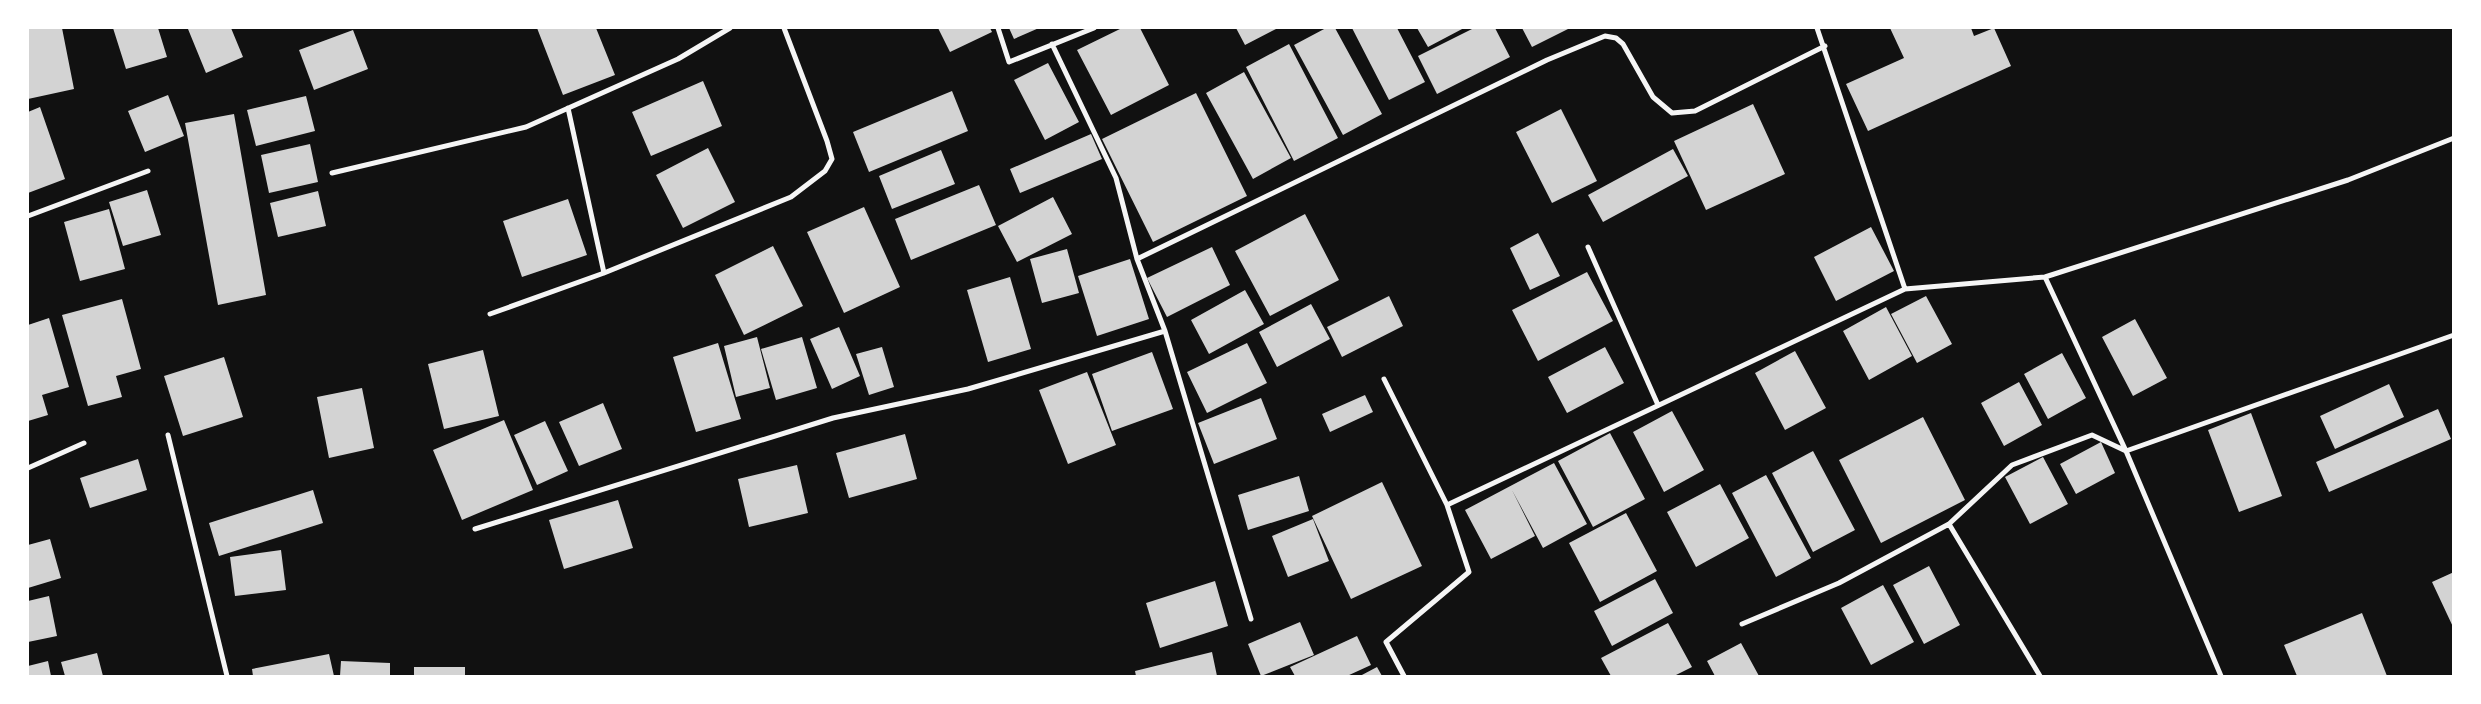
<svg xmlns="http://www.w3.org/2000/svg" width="2481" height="704" viewBox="0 0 2481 704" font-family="Karla,sans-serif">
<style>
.building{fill:#d3d3d3}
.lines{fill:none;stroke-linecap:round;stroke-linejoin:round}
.minor{stroke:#f5f5f5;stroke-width:5}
</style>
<rect width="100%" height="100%" fill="#111"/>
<!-- building -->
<path class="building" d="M28,28H62L74,89L28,99Z
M113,28H158L167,57L126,69Z
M191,28H231L243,57L206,73L188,29Z
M537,28H596L615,75L563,95Z
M938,28H990L992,32L950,52Z
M1009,28H1039L1014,39Z
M1122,28H1140L1169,85L1111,115L1077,50Z
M1236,28H1278L1245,45Z
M1326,28H1335L1382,114L1343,135L1294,45Z
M1352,28H1397L1425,82L1389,100Z
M1417,28H1464L1428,47Z
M1474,28H1495L1510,57L1437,94L1418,56Z
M1522,28H1570L1532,47Z
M1890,28H1971L1974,36L1994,28L2011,66L1868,131L1846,84L1904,58Z
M353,30L368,69L314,90L299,50Z
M1289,44L1338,138L1294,161L1246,67Z
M1048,63L1079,122L1045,140L1014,80Z
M1244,72L1291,158L1253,179L1206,93Z
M703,81L722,126L651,156L632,112Z
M952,91L968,131L869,172L853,132Z
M1196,93L1247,196L1153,242L1102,139Z
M168,95L184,136L145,152L128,111Z
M306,96L315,131L256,146L247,110Z
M1753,104L1785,174L1706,210L1674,141Z
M40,107L65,179L28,193V112Z
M1561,109L1597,181L1552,203L1516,132Z
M234,114L266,295L218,305L185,123Z
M1091,134L1102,159L1020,193L1010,169Z
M310,144L318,182L269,193L261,155Z
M708,148L735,202L683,228L656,175Z
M1673,149L1688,176L1603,222L1588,195Z
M941,150L955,184L892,209L879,176Z
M979,185L996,225L911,260L895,219Z
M147,190L161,235L123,246L109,202Z
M318,191L326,226L278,237L270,203Z
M1053,197L1072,234L1017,262L998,226Z
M568,199L587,255L522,277L503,221Z
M864,207L900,287L844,313L807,232Z
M109,209L125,269L80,281L64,222Z
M1305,214L1339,280L1270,316L1235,251Z
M1871,227L1894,271L1836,301L1814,257Z
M1538,233L1560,276L1530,290L1510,248Z
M773,246L803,306L744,335L715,275Z
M1212,247L1230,285L1167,317L1147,278Z
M1067,249L1079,293L1042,303L1030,259Z
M1130,259L1149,319L1097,336L1078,276Z
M1587,272L1613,321L1538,361L1512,310Z
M1010,277L1031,349L988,362L967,290Z
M1245,290L1264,324L1209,354L1191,320Z
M1389,296L1403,326L1342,357L1327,327Z
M1926,296L1952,344L1917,363L1891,314Z
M122,299L141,369L116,376L122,397L88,406L62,315Z
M1311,304L1330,339L1277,367L1259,332Z
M1886,307L1912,356L1869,380L1843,331Z
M49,318L69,387L42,395L48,415L28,421V325Z
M2135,319L2167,378L2133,396L2102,337Z
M839,327L860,376L832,389L810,339Z
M757,337L770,388L736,397L724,346Z
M802,337L817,388L776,400L761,349Z
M718,343L741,419L696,432L673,357Z
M1247,343L1267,383L1207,413L1187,372Z
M882,347L894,387L869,395L856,354Z
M1605,347L1624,383L1567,413L1548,377Z
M483,350L499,416L444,429L428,364Z
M1795,351L1826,408L1785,430L1755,373Z
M1152,352L1173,409L1112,431L1092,374Z
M2062,353L2086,398L2048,419L2024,374Z
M224,357L243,417L183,436L164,376Z
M1087,372L1116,445L1068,464L1039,390Z
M2019,382L2042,425L2004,446L1981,403Z
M2389,384L2404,417L2335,449L2320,416Z
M362,388L374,448L329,458L317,397Z
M1365,395L1373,412L1330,432L1322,414Z
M1261,398L1277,439L1214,464L1198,423Z
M603,403L622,449L579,466L559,422Z
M2438,409L2451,439L2329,492L2316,462Z
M1672,411L1704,470L1664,492L1633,432Z
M2251,413L2282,496L2239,512L2208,430Z
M1923,417L1965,500L1881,543L1839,460Z
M504,420L533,490L462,520L433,450Z
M545,421L568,471L537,485L514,435Z
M1610,433L1645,499L1593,527L1558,461Z
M905,434L917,479L849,498L836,453Z
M2101,442L2115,473L2076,494L2060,464Z
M1813,451L1855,530L1813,552L1772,473Z
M2043,457L2068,504L2030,524L2005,477Z
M138,459L147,490L90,508L80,478Z
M1554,463L1587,524L1543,548L1512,490L1535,536L1491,559L1465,510Z
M797,465L808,513L749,527L738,479Z
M1766,475L1811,558L1776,577L1732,493Z
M1299,476L1309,511L1248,530L1238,495Z
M1382,482L1422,566L1351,599L1312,516Z
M1720,484L1749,538L1696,567L1667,512Z
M313,490L323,523L219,556L209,523Z
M618,500L633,548L564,569L549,520Z
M1626,513L1657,571L1600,602L1569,543Z
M1313,519L1329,561L1288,577L1272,536Z
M50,539L61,578L28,588V545Z
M281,550L286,590L235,596L230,557Z
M1929,566L1960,625L1924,644L1893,585Z
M2454,572V629L2432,582Z
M1655,579L1673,613L1612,646L1594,611Z
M1215,581L1228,626L1160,648L1146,603Z
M1883,585L1914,642L1871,665L1841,608Z
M49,596L57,636L28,642V601Z
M2362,613L2387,676H2297L2284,645Z
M1300,622L1314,655L1261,676L1248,644Z
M1668,623L1692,667L1674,676H1611L1601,658Z
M1357,636L1371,665L1347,676H1295L1290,667Z
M1741,643L1759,676H1715L1707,661Z
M1212,652L1217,676H1136L1135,671Z
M97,653L103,676H65L61,662Z
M329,654L334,676H253L252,669Z
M48,661L51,676H28V666Z
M341,661L390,663V676H340Z
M414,667H465V676H414Z
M1377,667L1382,676H1360Z"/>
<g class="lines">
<!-- minor -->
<path class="minor" d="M998,28L1009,62L1094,28
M1817,28L1905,289
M1052,44L1116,178L1137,259L1165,331L1251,619
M568,108L604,273
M332,173L526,127L678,59L730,28
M28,216L148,171
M1588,247L1658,405
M1137,259L1547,60L1605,36L1616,38L1623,44L1653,97L1672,113L1695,111L1825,46
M2045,277L2126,451L2221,676
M490,314L604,273L791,197L825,171L832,159L827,141L784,28
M1384,379L1447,505L1469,572L1386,642L1404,676
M168,435L227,676
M28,468L84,443
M1447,505L1905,289L2045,277L2348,180L2454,138
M1949,524L2040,676
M475,529L833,418L968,389L1165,331
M1742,624L1839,583L1949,524L2012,465L2092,435L2126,451L2454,335"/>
</g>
<!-- border -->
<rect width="2481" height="704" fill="none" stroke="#ffffff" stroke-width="58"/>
</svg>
